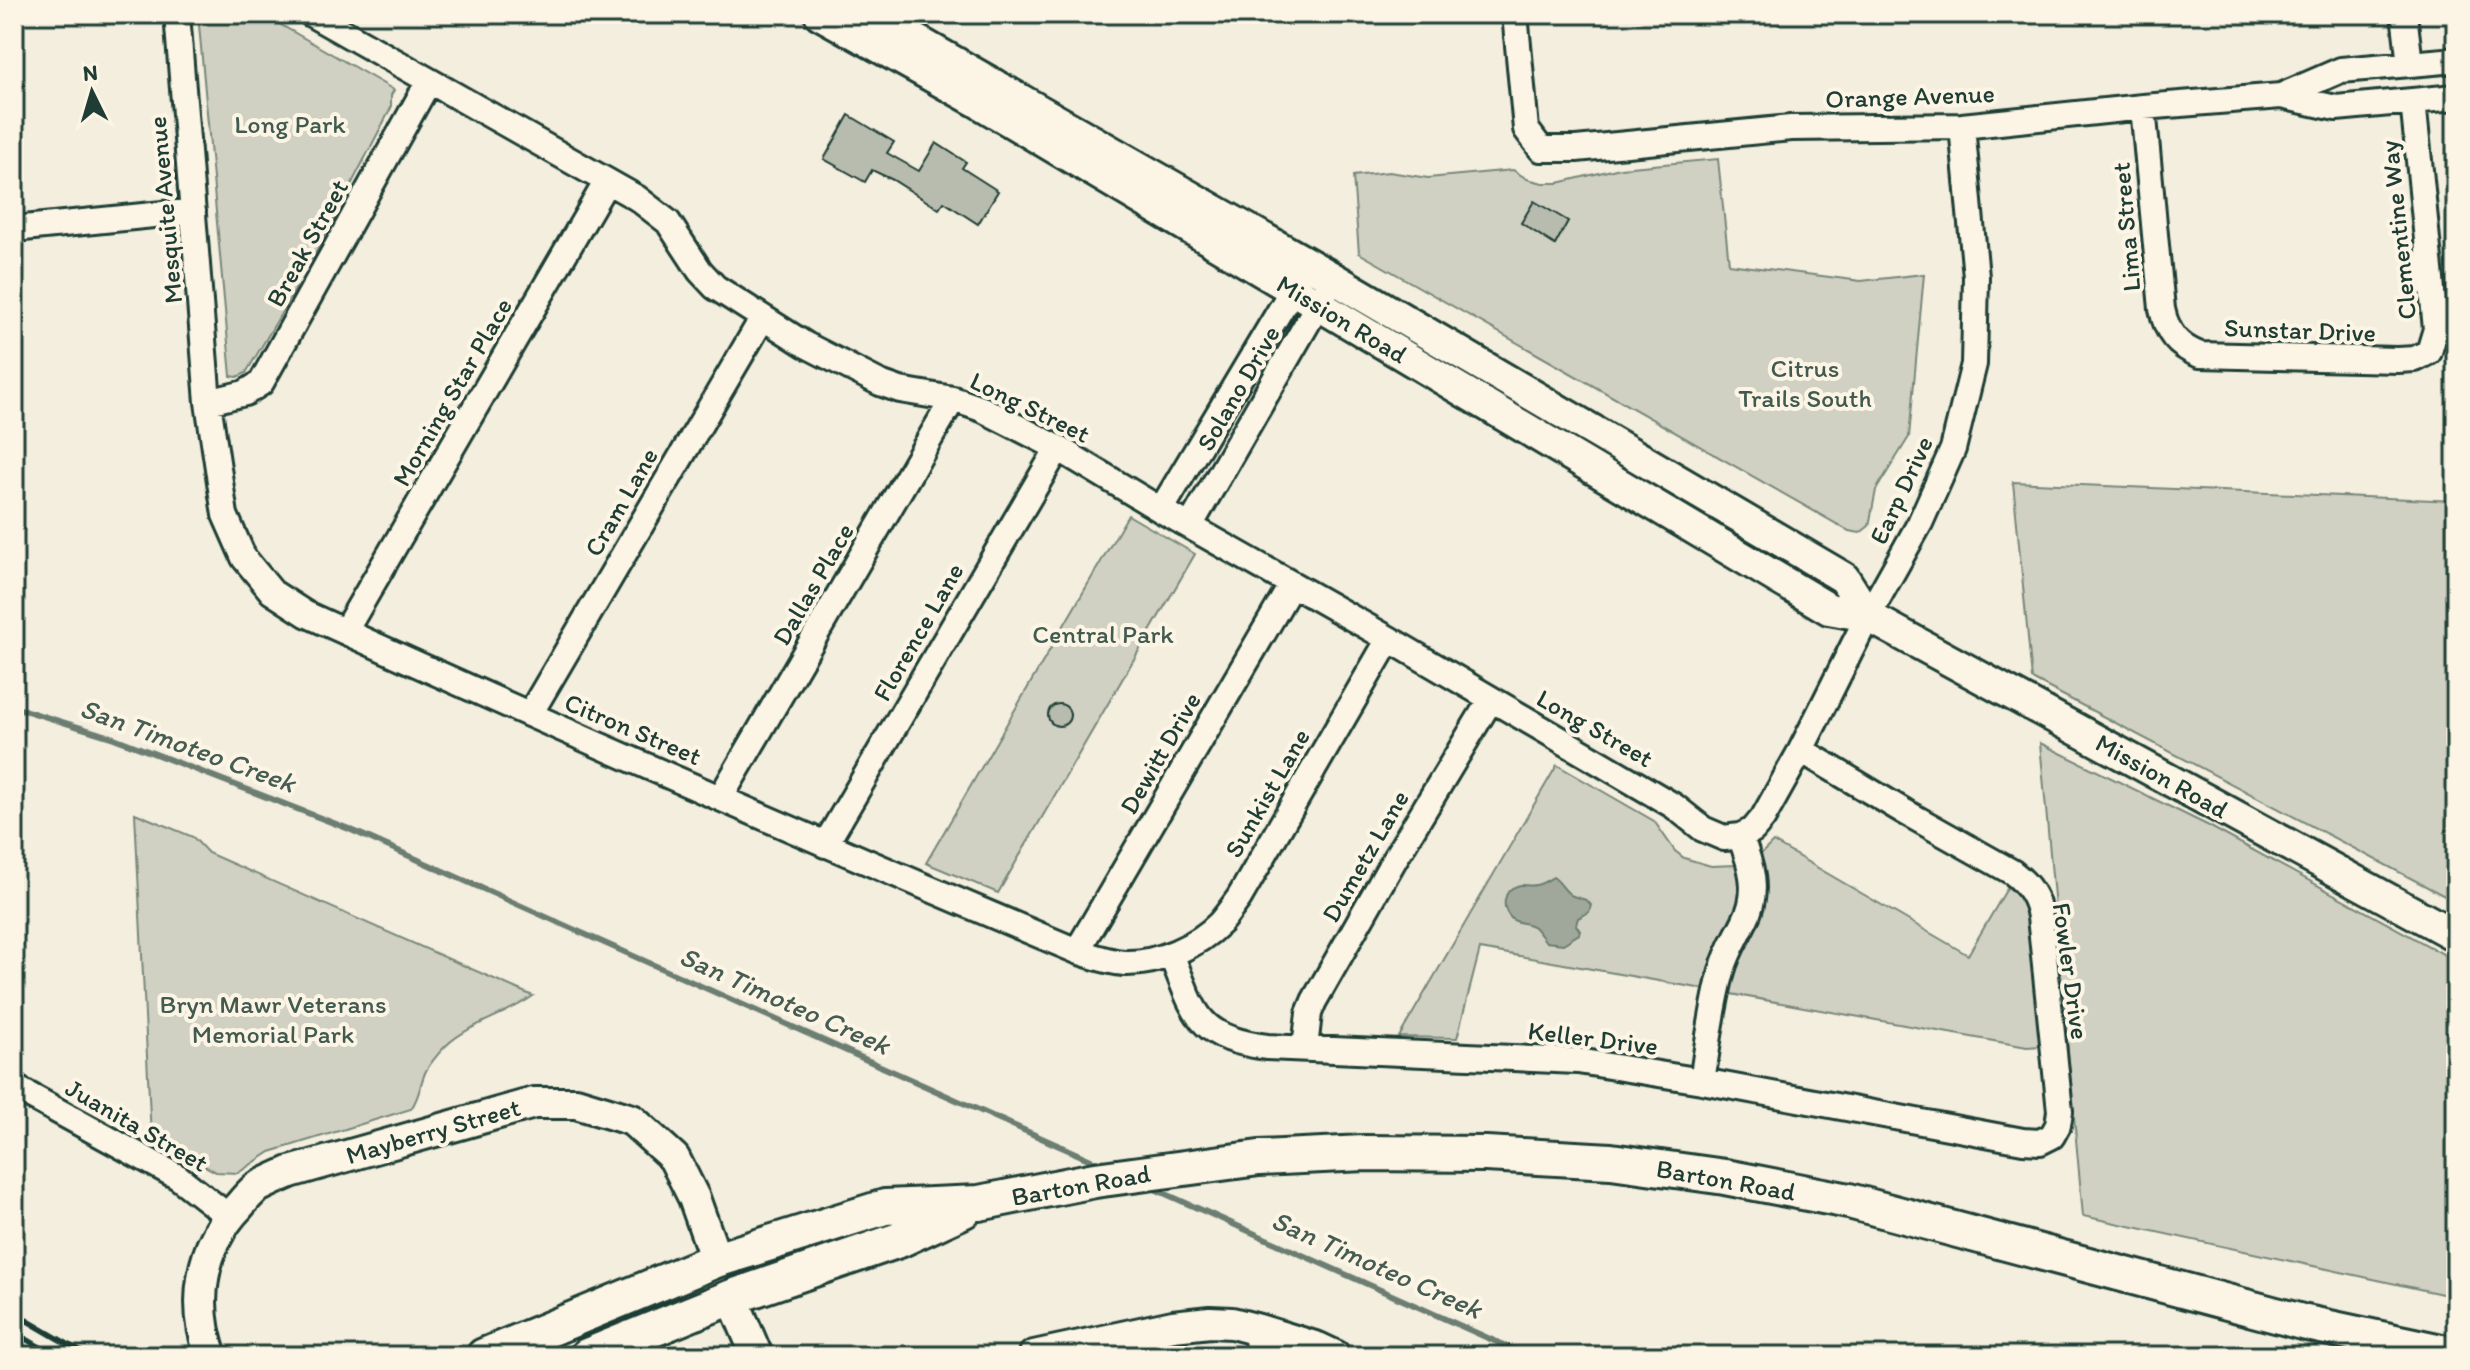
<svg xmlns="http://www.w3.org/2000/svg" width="2470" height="1370" viewBox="0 0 2470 1370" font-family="Itim,sans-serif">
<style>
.green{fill:#d0d1c2;stroke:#78877b;stroke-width:2}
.water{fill:#a0a89b;stroke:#6c7d72;stroke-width:2}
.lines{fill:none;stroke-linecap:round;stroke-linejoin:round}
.stream{stroke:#6c7d72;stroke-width:6}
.building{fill:#b8bcae;stroke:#1f3d34;stroke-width:2}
.minor-casing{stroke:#1f3d34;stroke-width:30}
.tertiary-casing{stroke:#1f3d34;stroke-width:36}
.secondary-casing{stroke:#1f3d34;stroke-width:40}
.minor{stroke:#fcf5e5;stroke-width:24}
.tertiary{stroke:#fcf5e5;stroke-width:30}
.secondary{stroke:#fcf5e5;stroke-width:34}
.rail{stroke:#1f3d34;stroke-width:6}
.labels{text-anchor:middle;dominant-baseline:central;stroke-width:8;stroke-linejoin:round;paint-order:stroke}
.street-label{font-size:26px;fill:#1f3d34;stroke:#fcf5e5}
.park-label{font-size:26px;fill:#425b50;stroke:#fcf5e5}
.water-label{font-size:28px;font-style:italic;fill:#465d53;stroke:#fcf5e5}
</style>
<rect width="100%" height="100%" fill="#f3eede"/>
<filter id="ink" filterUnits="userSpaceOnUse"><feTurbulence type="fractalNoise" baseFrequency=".0125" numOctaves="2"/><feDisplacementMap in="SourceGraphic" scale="16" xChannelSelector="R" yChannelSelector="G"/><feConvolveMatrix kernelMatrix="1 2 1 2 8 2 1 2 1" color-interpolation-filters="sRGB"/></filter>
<g filter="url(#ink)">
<!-- green -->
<path class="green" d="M198,14H262L394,90L391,95V108L313,258C302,266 297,277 295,290L246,373L237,377L231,376Z
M1718,159L1729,264L1861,281L1924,274L1909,437L1876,490L1869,526L1860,533L1849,531L1359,253L1353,176L1389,172L1428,178L1513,170L1527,179L1543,183H1558L1620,168Z
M2013,482L2456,501V902L2032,679Z
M1128,515L1195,554L998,893L926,863Z
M2040,743L2209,826L2456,961V1297L2083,1216Z
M1557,765L1654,821L1675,851L1684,858L1711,866L1737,865L1760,855L1773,842L1968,955L2009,885L2021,899L2028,914L2040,1046L2027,1047L1480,949L1457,1038L1399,1037Z
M135,813L193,837L208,853L533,996C504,1017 462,1025 440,1052C435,1058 428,1066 425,1073C419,1087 420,1096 411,1109L270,1152L238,1173L216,1172L151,1137Z"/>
<!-- water -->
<path class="water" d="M1553,877C1561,882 1565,893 1573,896C1582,900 1585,897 1591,905L1589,912L1578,918L1576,925L1580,931L1579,934L1563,944L1546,942C1542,937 1539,932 1534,927C1527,922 1516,924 1511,918C1501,908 1503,890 1517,886C1523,883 1529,887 1536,885C1542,884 1548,880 1553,877Z"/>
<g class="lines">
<!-- stream -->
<path class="stream" d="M14,707L114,738L349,829L1102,1165
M1148,1186L1528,1356"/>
</g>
<!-- building -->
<path class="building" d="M849,115L894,142L887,153L919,171L936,143L966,162L962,168L998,191L978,224L944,202L939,209L893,180L872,170L865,182L824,159Z
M1534,201L1568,221L1555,245L1521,223Z
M1048 715a11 11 0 1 1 22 0a11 11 0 1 1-22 0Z"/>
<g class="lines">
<!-- minor casing -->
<g class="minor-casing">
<path id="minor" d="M177,14L208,402L225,515L244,558L272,592L306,614C561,730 818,842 1077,951C1092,956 1108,962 1125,963C1158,964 1197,946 1220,923C1227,915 1233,906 1239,898L1389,639
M311,14L637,198L668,222L700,271L715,287L806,345L880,383L900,390L953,399L982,409L1058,448L1161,510L1389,639L1674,806L1703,829L1724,838L1740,836L1753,830L1763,818L1801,750L1868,616L1920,523L1953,449L1974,364L1976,277L1962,126
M1515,14L1526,129L1541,149H1576L1791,128L1962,126L2143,107L2281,96L2336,108L2456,97
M2404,14L2410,64
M2281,96L2341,70L2456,60
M2143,107L2162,309C2167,333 2177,346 2200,355L2398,360L2415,359L2429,352L2436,329L2413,101
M14,229L193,211
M208,402L245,393L261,383L429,81
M1161,510L1300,277
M1190,526L1327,289
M345,631L607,181
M530,714L762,319
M721,797L953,399
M825,845L1058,448
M1077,951L1292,584
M1171,954C1195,1013 1196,1038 1267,1047L1578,1061L1702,1081L2023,1141L2040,1142L2052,1136L2058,1125L2060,1111L2040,917C2037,897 2028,884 2012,872L1905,812L1801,750
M1305,1048L1309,1013L1314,1001L1394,860L1491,699
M1702,1081C1708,1044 1712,1007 1722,971C1727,952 1737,937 1745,920C1760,892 1751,864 1740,836
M14,1087L178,1177L228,1216"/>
</g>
<!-- tertiary casing -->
<g class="tertiary-casing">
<path id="tertiary" d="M820,14L978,102L1829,609L1868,616L2456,936
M870,14L1333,278L1844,578L1868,616
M732,1297L757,1356
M1259,1330L1318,1348L1335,1356
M211,1356C192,1305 200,1246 239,1206C244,1200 250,1193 256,1188C267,1182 279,1177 290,1172L534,1103H576L632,1120L674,1158L694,1198L716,1260
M1034,1356L1173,1326L1210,1322L1232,1323L1259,1330L1262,1356"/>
</g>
<!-- secondary casing -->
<g class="secondary-casing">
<path id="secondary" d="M484,1356L716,1260L885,1207L979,1203L1095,1180L1259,1158L1364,1153L1486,1154L1611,1161L1725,1177L1849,1201L2302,1322L2456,1355
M587,1356L732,1297L899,1240L964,1210"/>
</g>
<!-- minor -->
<use href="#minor" class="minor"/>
<!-- tertiary -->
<use href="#tertiary" class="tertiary"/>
<!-- secondary -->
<use href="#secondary" class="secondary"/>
<!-- rail -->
<path class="rail" d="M14,1313L88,1356
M14,1332L55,1356"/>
</g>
</g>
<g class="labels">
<!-- street labels -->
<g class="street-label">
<text transform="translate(1910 96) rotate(-2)">Orange Avenue</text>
<text transform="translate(165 210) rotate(-95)">Mesquite Avenue</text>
<text transform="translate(2126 227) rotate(-95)">Lima Street</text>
<text transform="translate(2398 230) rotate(-96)">Clementine Way</text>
<text transform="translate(307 243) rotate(-61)">Break Street</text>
<text transform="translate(1342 319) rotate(31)">Mission Road</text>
<text transform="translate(2300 330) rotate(2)">Sunstar Drive</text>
<text transform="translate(1238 388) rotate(-60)">Solano Drive</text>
<text transform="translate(452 392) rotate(-60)">Morning Star Place</text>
<text transform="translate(1030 407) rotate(26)">Long Street</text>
<text transform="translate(1901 490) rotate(-65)">Earp Drive</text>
<text transform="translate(621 502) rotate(-60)">Cram Lane</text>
<text transform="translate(813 584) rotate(-60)">Dallas Place</text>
<text transform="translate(918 632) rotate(-60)">Florence Lane</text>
<text transform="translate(1595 728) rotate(30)">Long Street</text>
<text transform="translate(633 729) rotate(23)">Citron Street</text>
<text transform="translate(1160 753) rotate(-60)">Dewitt Drive</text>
<text transform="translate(2162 776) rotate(29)">Mission Road</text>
<text transform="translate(1267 793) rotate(-60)">Sunkist Lane</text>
<text transform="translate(1365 856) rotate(-60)">Dumetz Lane</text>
<text transform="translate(2071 971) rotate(82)">Fowler Drive</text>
<text transform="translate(1593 1038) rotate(7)">Keller Drive</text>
<text transform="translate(137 1125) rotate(30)">Juanita Street</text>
<text transform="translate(433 1131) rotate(-16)">Mayberry Street</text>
<text transform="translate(1726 1180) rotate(10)">Barton Road</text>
<text transform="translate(1081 1185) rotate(-10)">Barton Road</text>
</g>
<!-- park labels -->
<g class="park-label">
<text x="290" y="124">Long Park</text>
<text x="1805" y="368">Citrus<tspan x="1805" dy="30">Trails South</tspan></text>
<text x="1103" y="634">Central Park</text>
<text x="273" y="1004">Bryn Mawr Veterans<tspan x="273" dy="30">Memorial Park</tspan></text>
</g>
<!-- water labels -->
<g class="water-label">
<text transform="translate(188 745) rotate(20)">San Timoteo Creek</text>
<text transform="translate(785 1000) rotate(24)">San Timoteo Creek</text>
<text transform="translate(1377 1264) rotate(24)">San Timoteo Creek</text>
</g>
</g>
<!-- margin -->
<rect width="2470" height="1370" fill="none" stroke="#fcf5e5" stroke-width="48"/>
<rect x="24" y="24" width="2422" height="1322" fill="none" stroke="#1f3d34" stroke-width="3" filter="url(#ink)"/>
<!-- north arrow -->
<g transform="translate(92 92) rotate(355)" stroke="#fcf5e5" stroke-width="6" paint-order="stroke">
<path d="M0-6L14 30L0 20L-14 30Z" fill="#1f3d34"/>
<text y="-12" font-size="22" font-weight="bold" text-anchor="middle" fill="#1f3d34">N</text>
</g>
</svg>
